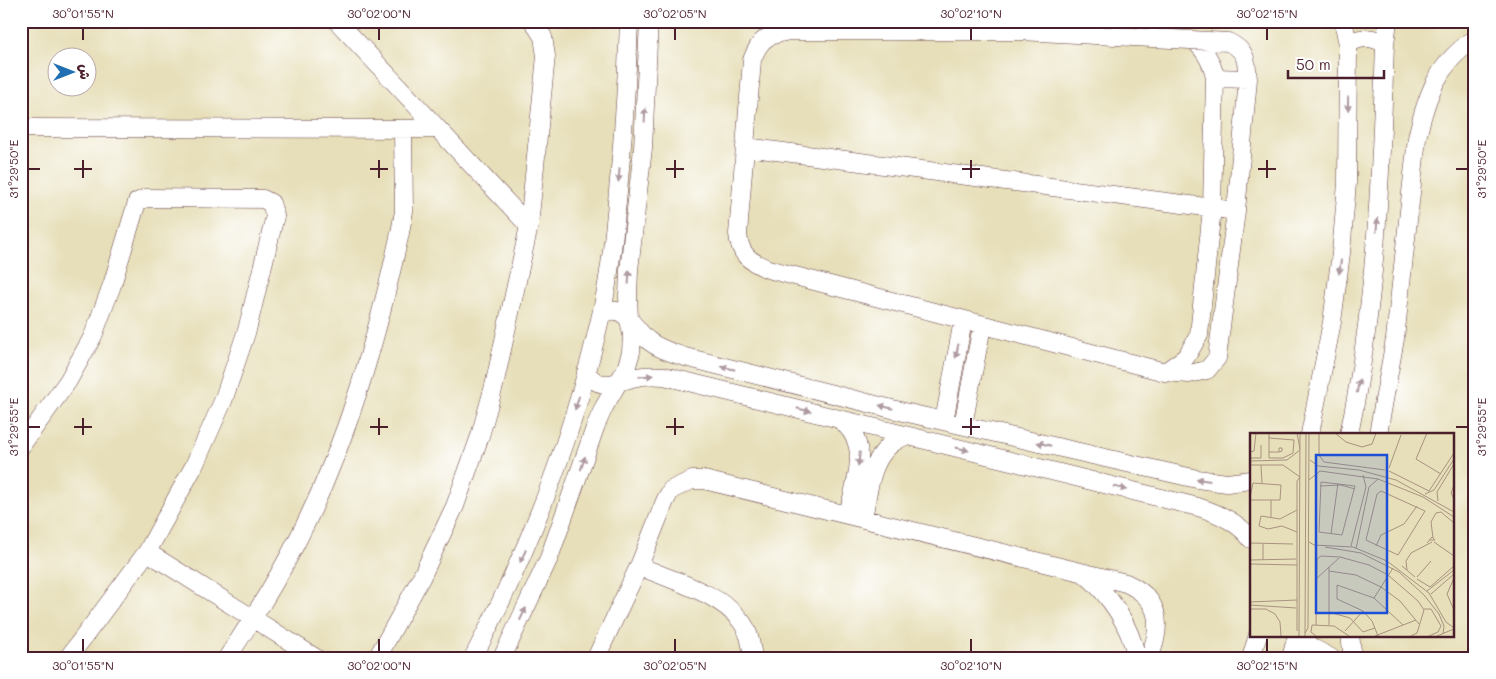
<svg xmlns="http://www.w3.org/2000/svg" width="1496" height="679" viewBox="0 0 1496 679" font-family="Mali,'Playpen Sans Arabic',sans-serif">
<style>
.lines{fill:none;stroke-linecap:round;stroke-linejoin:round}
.minor-casing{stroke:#623c40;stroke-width:19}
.minor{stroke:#fff;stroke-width:18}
.oneway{fill:#ae9aa0}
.ticks{fill:none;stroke:#4a1f2b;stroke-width:2}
.inset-road{fill:none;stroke:#a89280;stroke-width:1}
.view{fill:#1d4ed8;fill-opacity:0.15;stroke:#1d4ed8;stroke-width:2.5}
.inset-edge{fill:none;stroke:#4a1f2b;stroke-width:2.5}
.neatline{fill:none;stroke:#4a1f2b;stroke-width:2}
.ticks-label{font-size:12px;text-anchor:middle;fill:#4a1f2b}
</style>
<rect width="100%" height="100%" fill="#fff"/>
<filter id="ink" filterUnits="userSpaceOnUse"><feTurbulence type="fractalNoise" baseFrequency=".02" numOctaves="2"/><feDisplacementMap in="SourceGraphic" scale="10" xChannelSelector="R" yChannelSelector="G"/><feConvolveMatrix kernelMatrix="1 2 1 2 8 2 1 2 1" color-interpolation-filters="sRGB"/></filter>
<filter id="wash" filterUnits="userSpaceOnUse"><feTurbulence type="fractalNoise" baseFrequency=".0096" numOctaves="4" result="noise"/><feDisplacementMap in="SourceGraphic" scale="20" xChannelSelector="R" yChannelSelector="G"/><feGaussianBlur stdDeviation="1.12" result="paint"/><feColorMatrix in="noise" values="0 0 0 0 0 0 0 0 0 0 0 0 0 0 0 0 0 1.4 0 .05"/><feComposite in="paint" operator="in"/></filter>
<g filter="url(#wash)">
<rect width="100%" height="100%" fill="#e7dfb9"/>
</g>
<g filter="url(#ink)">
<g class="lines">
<!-- minor casing -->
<g class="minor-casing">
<path id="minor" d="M337,21L529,226
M790,31H1020L1228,42C1247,51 1246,59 1248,79L1236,211L1217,358L1207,370L1189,374L1165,372L768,269C749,261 740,255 738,234L752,60C760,38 767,35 790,31Z
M1348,44C1361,36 1372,36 1385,44
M1215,78L1248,79
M21,128L438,129
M746,147L1236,211
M601,315C623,299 634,330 649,341C659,349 673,353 685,357L904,412L1197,479L1227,483L1251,480
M586,372C599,391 613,383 632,378C643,375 653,375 664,376L1198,507C1218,513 1238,522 1251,539
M1165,372L1186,357L1199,335L1212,208L1215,78C1212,62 1206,52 1194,40
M839,419C873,444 855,480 848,515
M944,421L963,321
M963,425L982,326
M1310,434L1332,322L1341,253L1347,183L1348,44L1343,21
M1349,434C1376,306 1381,175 1385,44L1388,21
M1378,434L1395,339L1417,138C1426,97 1438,62 1475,39
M21,446L68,381L93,336L112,285L137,202L146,198L263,199L271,203L275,216L247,330L223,401L194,466L147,552L68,658
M863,519C869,487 871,448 906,436
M147,552L316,658
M639,566C671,580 720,593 741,621C750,632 751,645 753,658
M1084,573C1111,596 1129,623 1137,658
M1300,635L1311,647L1331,658
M1350,635L1353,658
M227,658C253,619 278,579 299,537C348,441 377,337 400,233L404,211L403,129
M377,658L421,578L455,506L480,436L494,386L529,226L546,56L543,37L533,21
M473,658C529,550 574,434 601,315C611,271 615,225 619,180C624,127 627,74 629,21
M502,658L549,558L596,425L604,407L626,369L631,352L632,335L629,319L628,296L629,270L643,148L649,21
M596,658L639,566L665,501L671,490L692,480H704L1126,583C1161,599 1163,625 1149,658
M1251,658L1258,635
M1291,658L1297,635"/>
</g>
<!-- minor -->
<use href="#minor" class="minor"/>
</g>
<!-- one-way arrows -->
<defs><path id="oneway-solid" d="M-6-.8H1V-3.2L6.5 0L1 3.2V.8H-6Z" transform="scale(1.25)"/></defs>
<g class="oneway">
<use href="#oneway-solid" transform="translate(1348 104) rotate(91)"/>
<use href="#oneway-solid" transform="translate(645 115) rotate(-87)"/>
<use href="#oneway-solid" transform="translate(619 175) rotate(95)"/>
<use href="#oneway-solid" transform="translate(1377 225) rotate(-85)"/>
<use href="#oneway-solid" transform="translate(1340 267) rotate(98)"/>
<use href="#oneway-solid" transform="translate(629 277) rotate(-87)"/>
<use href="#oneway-solid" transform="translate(957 351) rotate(101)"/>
<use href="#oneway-solid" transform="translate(728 368) rotate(-166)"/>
<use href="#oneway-solid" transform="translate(646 376) rotate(-6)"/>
<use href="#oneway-solid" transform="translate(1358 386) rotate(-81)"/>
<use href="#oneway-solid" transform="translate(577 403) rotate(107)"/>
<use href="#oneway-solid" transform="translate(886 407) rotate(-166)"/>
<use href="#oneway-solid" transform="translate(804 410) rotate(14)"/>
<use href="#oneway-solid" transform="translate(1044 444) rotate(-167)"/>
<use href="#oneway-solid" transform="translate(962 449) rotate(14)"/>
<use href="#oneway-solid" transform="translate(859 459) rotate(97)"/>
<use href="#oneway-solid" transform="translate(583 463) rotate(-72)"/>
<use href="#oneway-solid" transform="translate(1203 480) rotate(-172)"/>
<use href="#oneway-solid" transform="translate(1120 488) rotate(14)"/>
<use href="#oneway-solid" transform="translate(523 556) rotate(115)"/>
<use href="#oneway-solid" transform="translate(523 614) rotate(-65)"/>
</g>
</g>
<!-- ticks -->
<path class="ticks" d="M83,28V40M379,28V40M675,28V40M971,28V40M1267,28V40M83,160V178M379,160V178M675,160V178M971,160V178M1267,160V178M28,169H40M74,169H92M370,169H388M666,169H684M962,169H980M1258,169H1276M1456,169H1468M83,418V435M379,418V435M675,418V435M971,418V435M28,427H40M74,427H92M370,427H388M666,427H684M962,427H980M1456,427H1468M83,639V652M379,639V652M675,639V652M971,639V652M1267,639V652"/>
<!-- overview -->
<g transform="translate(1250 433)">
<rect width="204" height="204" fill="#e7dfb9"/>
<path class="inset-road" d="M47,0L50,16M69,0V22L74,29L135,37M85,0L96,9L112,14L122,11L126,0M177,0L166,26L191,41M0,19L4,18L6,0M19,19H29V15H32V18L29,19M0,25H11V12M19,25H33L43,20L44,7L19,5M19,25V0M60,27L68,33L109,37L146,47L204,79M0,28L37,27L50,17M0,32H33L50,44L47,48V198M11,32L12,50M139,35L151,2M139,38L179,58L204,20M59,47L70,38L128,46L173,64L204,84M71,49L105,53L92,102L69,99ZM204,52L201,60L204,66M70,53L91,52L105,56M131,58L175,78L148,122L116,107L127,61ZM175,61L184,57L204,26M0,64L3,50L31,52L30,67H0M188,68L187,59L204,31M47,77L30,86L11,83L9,93L18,96L32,93L47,99M21,84V67M81,101L88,50M183,105L181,89L186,80L191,79L204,90M59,109L64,112L103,114L137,128L179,160L196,189L204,195M184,109L204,123M0,110L43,111M177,110L182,104L185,107H180M13,111V127M101,113L116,54L113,42M126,113L131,102L154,91L167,73M75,114L111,120L149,139L174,162L189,181L194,193L193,201M106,116L119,54L128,46M0,127L46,126M0,131L47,132M152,133L165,144M157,137L156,128L161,120L182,109M79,138L106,142L131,154L150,168L169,191M167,144L181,128M204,145L197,161L204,177M66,146L89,125M167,146L180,154L204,133M177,158L204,137M181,161L204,141M124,165L143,135M0,169L47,167M0,172L46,175M0,176H16L25,181L30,189L31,203M174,176H181L191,193L188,199L179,203M79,179L100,185L113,199L125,195M66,192L67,126L71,123L90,124L119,132L138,142L168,168L174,177L167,200L161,203M79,192V134M95,198L113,178M55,200L58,195L59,0M49,203L50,0M55,203L56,0M66,203L61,199L62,192L84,193L99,203M125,203L166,187M128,203L122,188L113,178L87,166V152L124,165L153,192M187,203L204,196"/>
<path class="view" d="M66,22H137V180H66Z"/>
<rect width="204" height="204" class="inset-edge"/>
</g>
<!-- margin -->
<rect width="1496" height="679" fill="none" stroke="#fff" stroke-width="55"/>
<!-- north arrow -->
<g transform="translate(72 72) rotate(90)"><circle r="24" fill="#ffffff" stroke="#b7a5aa"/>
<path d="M0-4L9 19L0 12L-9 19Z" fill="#1f6fb2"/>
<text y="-8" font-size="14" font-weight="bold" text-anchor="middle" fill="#4a1f2b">ش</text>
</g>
<!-- scale -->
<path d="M1288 70v8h96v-8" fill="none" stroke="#4a1f2b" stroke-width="2.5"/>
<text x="1296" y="70" font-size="15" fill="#4a1f2b" stroke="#ffffff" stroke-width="4" paint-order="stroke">50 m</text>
<rect x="28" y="28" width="1440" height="624" class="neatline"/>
<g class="ticks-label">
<text x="83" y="18">30°01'55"N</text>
<text x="379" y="18">30°02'00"N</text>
<text x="675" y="18">30°02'05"N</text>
<text x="971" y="18">30°02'10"N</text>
<text x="1267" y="18">30°02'15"N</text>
<text transform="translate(1482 169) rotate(-90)" y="4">31°29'50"E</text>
<text transform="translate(14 169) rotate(-90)" y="4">31°29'50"E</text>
<text transform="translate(1482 427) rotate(-90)" y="4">31°29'55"E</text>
<text transform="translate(14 427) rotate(-90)" y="4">31°29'55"E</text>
<text x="83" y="670">30°01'55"N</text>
<text x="379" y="670">30°02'00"N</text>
<text x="675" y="670">30°02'05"N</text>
<text x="971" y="670">30°02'10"N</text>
<text x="1267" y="670">30°02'15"N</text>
</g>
</svg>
